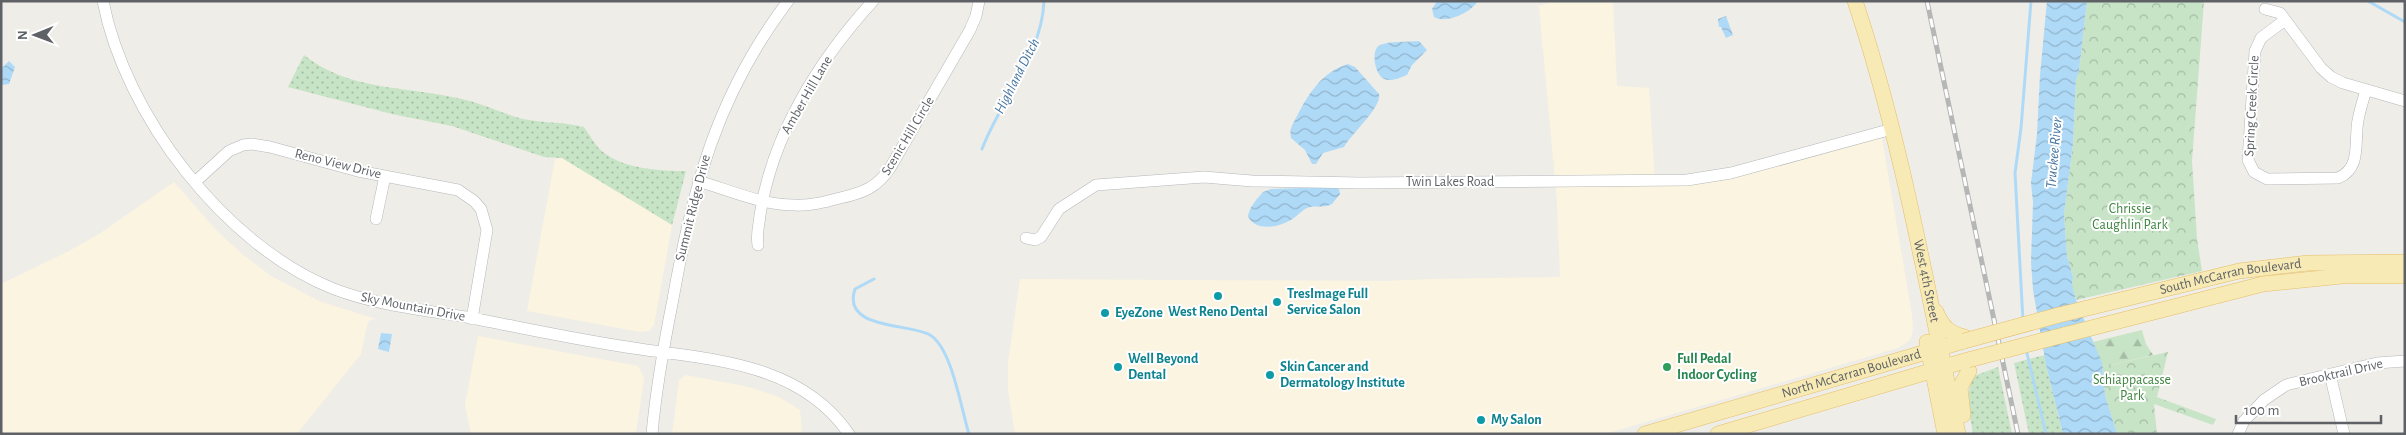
<svg xmlns="http://www.w3.org/2000/svg" width="2406" height="435" viewBox="0 0 2406 435" font-family="'Alegreya Sans',sans-serif">
<style>
.commercial{fill:#fbf4e0}
.grass{fill:url(#grass-dots)}
.forest{fill:url(#forest-firs)}
.park{fill:url(#park-crowns)}
.water{fill:url(#water-waves)}
.lines{fill:none;stroke-linecap:round;stroke-linejoin:round}
.stream{stroke:#afdaf7;stroke-width:3}
.minor-casing{stroke:#b4b7ba;stroke-width:12}
.major-casing{stroke:#e5be6b;stroke-width:16}
.minor{stroke:#fff;stroke-width:11}
.major{stroke:#f8eab4;stroke-width:15}
.rail-casing{stroke:#b5b6b6;stroke-width:5}
.rail{stroke:#fff;stroke-width:3;stroke-dasharray:9;stroke-linecap:butt}
.major-bridge-casing{stroke:#e5be6b;stroke-width:16;stroke-linecap:butt}
.major-bridge{stroke:#f8eab4;stroke-width:15}
.culture-dot{fill:#0f9aa8;stroke:#fff;stroke-width:2}
.leisure-dot{fill:#2e9e5b;stroke:#fff;stroke-width:2}
.labels{text-anchor:middle;dominant-baseline:central;stroke-width:4;stroke-linejoin:round;paint-order:stroke}
.street-label{font-size:14px;fill:#5e6266;stroke:#fff}
.park-label{font-size:14px;fill:#3f8540;stroke:#fff}
.culture-label{font-size:14px;font-weight:bold;fill:#0d838f;stroke:#fff;text-anchor:start}
.leisure-label{font-size:14px;font-weight:bold;fill:#27864d;stroke:#fff;text-anchor:start}
.water-label{font-size:15px;font-style:italic;fill:#4976a0;stroke:#fff}
</style>
<defs>
<pattern id="grass-dots" width="8" height="8" patternUnits="userSpaceOnUse" patternTransform="scale(1.25)"><rect width="8" height="8" fill="#c7e4c6"/><path d="M2 2h.1M6 6h.1" fill="none" stroke="#a5bca5" stroke-width="1.8" stroke-linecap="round"/></pattern>
<pattern id="forest-firs" width="22" height="20" patternUnits="userSpaceOnUse" patternTransform="scale(1.25)"><rect width="22" height="20" fill="#c7e4c6"/><path d="M5 1l3.5 6h-7zM16 11l3.5 6h-7z" fill="#a5bca5"/></pattern>
<pattern id="park-crowns" width="20" height="18" patternUnits="userSpaceOnUse" patternTransform="scale(1.25)"><rect width="20" height="18" fill="#c7e4c6"/><path d="M2 6a3 3 0 1 1 6 0M12 15a3 3 0 1 1 6 0" fill="none" stroke="#a5bca5"/></pattern>
<pattern id="water-waves" width="16" height="10" patternUnits="userSpaceOnUse" patternTransform="scale(1.25)"><rect width="16" height="10" fill="#afdaf7"/><path d="M0 5q4-4 8 0t8 0" fill="none" stroke="#92b4cc"/></pattern>
</defs>
<rect width="100%" height="100%" fill="#efede7"/>
<!-- commercial -->
<path class="commercial" d="M1555,1H1613L1617,86L1649,88L1655,181L1687,180L1881,132L1912,315L1913,328L1911,338L1906,343L1898,348L1605,434H1015L1008,390V363L1020,279L1384,281L1431,279L1560,277L1557,202L1539,6Z
M562,158L672,225L654,325L649,331L640,332L527,311L555,159Z
M174,182L216,230L242,254L271,276L319,301L376,319L370,320L367,325L361,354L297,434H5L1,429V284L69,251L99,234Z
M478,336L638,366L644,378L636,434H471L465,405Z
M686,375L749,387L779,397L800,410L802,434H672L679,380Z"/>
<!-- grass -->
<path class="grass" d="M304,55C349,91 404,86 457,98C480,102 500,113 523,119C543,123 564,122 584,127C590,135 595,146 603,152C624,169 660,171 686,171L672,225L562,158L544,157L452,126L392,114L288,87Z
M2045,355L2046,365L2063,434H2029L2014,363Z
M1998,367L2012,434H1973C1970,414 1964,395 1974,376Z"/>
<!-- forest -->
<path class="forest" d="M2142,330L2146,344L2153,355L2102,367L2093,342Z"/>
<!-- park -->
<path class="park" d="M2087,1H2204L2192,161L2197,239L2202,271L2076,300L2072,286L2073,277L2067,256L2064,214L2073,144L2076,80L2079,71Z
M2168,352L2157,397L2216,419L2213,425L2154,404L2157,434H2117L2105,395L2102,367Z"/>
<!-- water -->
<path class="water" d="M1437,1H1478C1470,13 1447,24 1434,17L1432,9Z
M2047,1H2087L2079,71L2076,80L2073,144L2064,214L2067,256L2073,277L2072,285L2076,300L2102,363L2105,395L2117,434H2063L2046,365L2033,290L2031,262L2033,202L2031,183L2037,134L2040,75Z
M1726,16L1733,35L1726,38L1721,27H1719L1718,19Z
M1419,41L1427,50L1412,65L1407,75C1400,78 1391,82 1384,79C1375,75 1370,50 1380,45C1389,41 1408,42 1419,41Z
M9,61L15,67L9,84L2,85L1,69Z
M1348,64L1355,67L1379,94C1382,107 1352,133 1344,147L1323,153L1316,164H1312L1305,150L1291,138C1289,128 1293,124 1297,116C1309,93 1322,72 1348,64Z
M1334,187L1339,189L1340,194L1332,204C1323,209 1313,204 1305,209C1299,213 1295,218 1289,221C1277,228 1254,231 1248,216C1250,206 1257,199 1263,192L1271,189Z
M381,333L392,334L389,352L378,349Z"/>
<g class="lines">
<!-- stream -->
<path class="stream" d="M2368,1L2405,22
M982,149C1001,99 1042,55 1044,1
M874,279L855,289C841,330 910,323 930,335C952,348 961,409 969,434
M2023,321L2015,173L2021,128L2031,1
M2026,349L2046,434"/>
<!-- minor casing -->
<g class="minor-casing">
<path id="minor" d="M103,1C125,115 225,246 334,289C376,305 422,310 466,317C524,328 582,341 640,349C716,360 801,364 849,434
M2265,9L2280,13L2321,68L2331,77L2343,83L2405,101
M2285,20L2261,38L2255,51L2248,160L2254,172L2267,179L2338,178C2362,168 2354,142 2358,120C2360,110 2363,100 2366,90
M698,181C729,190 762,205 794,205C810,206 825,202 840,198C862,193 877,188 890,168L970,30L976,16L979,1
M195,182L229,151L243,145L252,144L270,147L358,171L458,190L474,201L481,209L487,230L472,319
M376,219L385,176
M1026,238L1035,240L1041,237L1059,209L1096,185L1204,177L1252,181L1360,183L1687,180L1731,173L1892,129
M758,245C756,234 759,226 760,215C772,135 819,60 873,1
M2330,374L2344,434
M652,434C656,388 664,344 673,299C693,186 717,95 788,1
M2238,434L2244,421L2264,400L2286,385L2377,363L2405,361"/>
</g>
<!-- major casing -->
<g class="major-casing">
<g id="major">
<path id="s1" d="M1855,1C1902,142 1927,289 1958,434"/>
<path d="M1936,312C1942,326 1949,334 1965,337"/>
<path id="s2" d="M2059,315L2239,271L2308,263L2405,262"/>
<path d="M2064,335L2263,284L2342,276H2405"/>
<path d="M1927,342L1945,434"/>
<path d="M1963,415L1960,387L1969,371"/>
<path id="s3" d="M1645,434L1964,341"/>
<path d="M1718,434L1968,360"/>
</g>
</g>
<!-- minor -->
<use href="#minor" class="minor"/>
<!-- major -->
<use href="#major" class="major"/>
<!-- rail casing -->
<g class="rail-casing">
<path id="rail" d="M1927,1L2018,434"/>
</g>
<!-- rail -->
<use href="#rail" class="rail"/>
<!-- major-bridge casing -->
<g class="major-bridge-casing">
<path id="major-bridge" d="M1964,341L2059,315
M1968,360L2064,335"/>
</g>
<!-- major-bridge -->
<use href="#major-bridge" class="major-bridge"/>
</g>
<!-- markers -->
<g class="culture-dot">
<circle cx="1218" cy="296" r="5"/>
<circle cx="1277" cy="302" r="5"/>
<circle cx="1105" cy="313" r="5"/>
<circle cx="1118" cy="367" r="5"/>
<circle cx="1270" cy="375" r="5"/>
<circle cx="1481" cy="420" r="5"/>
</g>
<circle class="leisure-dot" cx="1667" cy="367" r="5"/>
<g class="labels">
<!-- street labels -->
<g class="street-label">
<text transform="translate(807 95) rotate(-60)">Amber Hill Lane</text>
<text transform="translate(2252 106) rotate(-87)">Spring Creek Circle</text>
<text transform="translate(908 136) rotate(-59)">Scenic Hill Circle</text>
<text transform="translate(338 164) rotate(14)">Reno View Drive</text>
<text x="1450" y="182">Twin Lakes Road</text>
<text transform="translate(693 208) rotate(-76)">Summit Ridge Drive</text>
<text stroke="none"><textPath href="#s2" startOffset="176">South McCarran Boulevard</textPath></text>
<text stroke="none"><textPath href="#s1" startOffset="289">West 4th Street</textPath></text>
<text transform="translate(413 307) rotate(11)">Sky Mountain Drive</text>
<text stroke="none"><textPath href="#s3" startOffset="215">North McCarran Boulevard</textPath></text>
<text transform="translate(2341 373) rotate(-13)">Brooktrail Drive</text>
</g>
<!-- park labels -->
<g class="park-label">
<text x="2130" y="209">Chrissie<tspan x="2130" dy="16">Caughlin Park</tspan></text>
<text x="2132" y="380">Schiappacasse<tspan x="2132" dy="16">Park</tspan></text>
</g>
<!-- culture labels -->
<g class="culture-label">
<text x="1287" y="294">TresImage Full<tspan x="1287" dy="16">Service Salon</tspan></text>
<text x="1218" y="312" text-anchor="middle">West Reno Dental</text>
<text x="1115" y="313">EyeZone</text>
<text x="1128" y="359">Well Beyond<tspan x="1128" dy="16">Dental</tspan></text>
<text x="1280" y="367">Skin Cancer and<tspan x="1280" dy="16">Dermatology Institute</tspan></text>
<text x="1491" y="420">My Salon</text>
</g>
<!-- leisure labels -->
<g class="leisure-label">
<text x="1677" y="359">Full Pedal<tspan x="1677" dy="16">Indoor Cycling</tspan></text>
</g>
<!-- water labels -->
<g class="water-label">
<text transform="translate(1017 76) rotate(-63)">Highland Ditch</text>
<text transform="translate(2054 153) rotate(-85)">Truckee River</text>
</g>
</g>
<!-- border -->
<rect width="2406" height="435" fill="none" stroke="#5e6266" stroke-width="5"/>
<!-- north arrow -->
<g transform="translate(35 35) rotate(269)" stroke="#ffffff" stroke-width="4" paint-order="stroke">
<path d="M0-4L9 19L0 12L-9 19Z" fill="#5e6266"/>
<text y="-8" font-size="14" font-weight="bold" text-anchor="middle" fill="#5e6266">N</text>
</g>
<!-- scale -->
<path d="M2236 415v8h145v-8" fill="none" stroke="#5e6266" stroke-width="2.5"/>
<text x="2244" y="415" font-size="15" fill="#5e6266" stroke="#ffffff" stroke-width="4" paint-order="stroke">100 m</text>
</svg>
